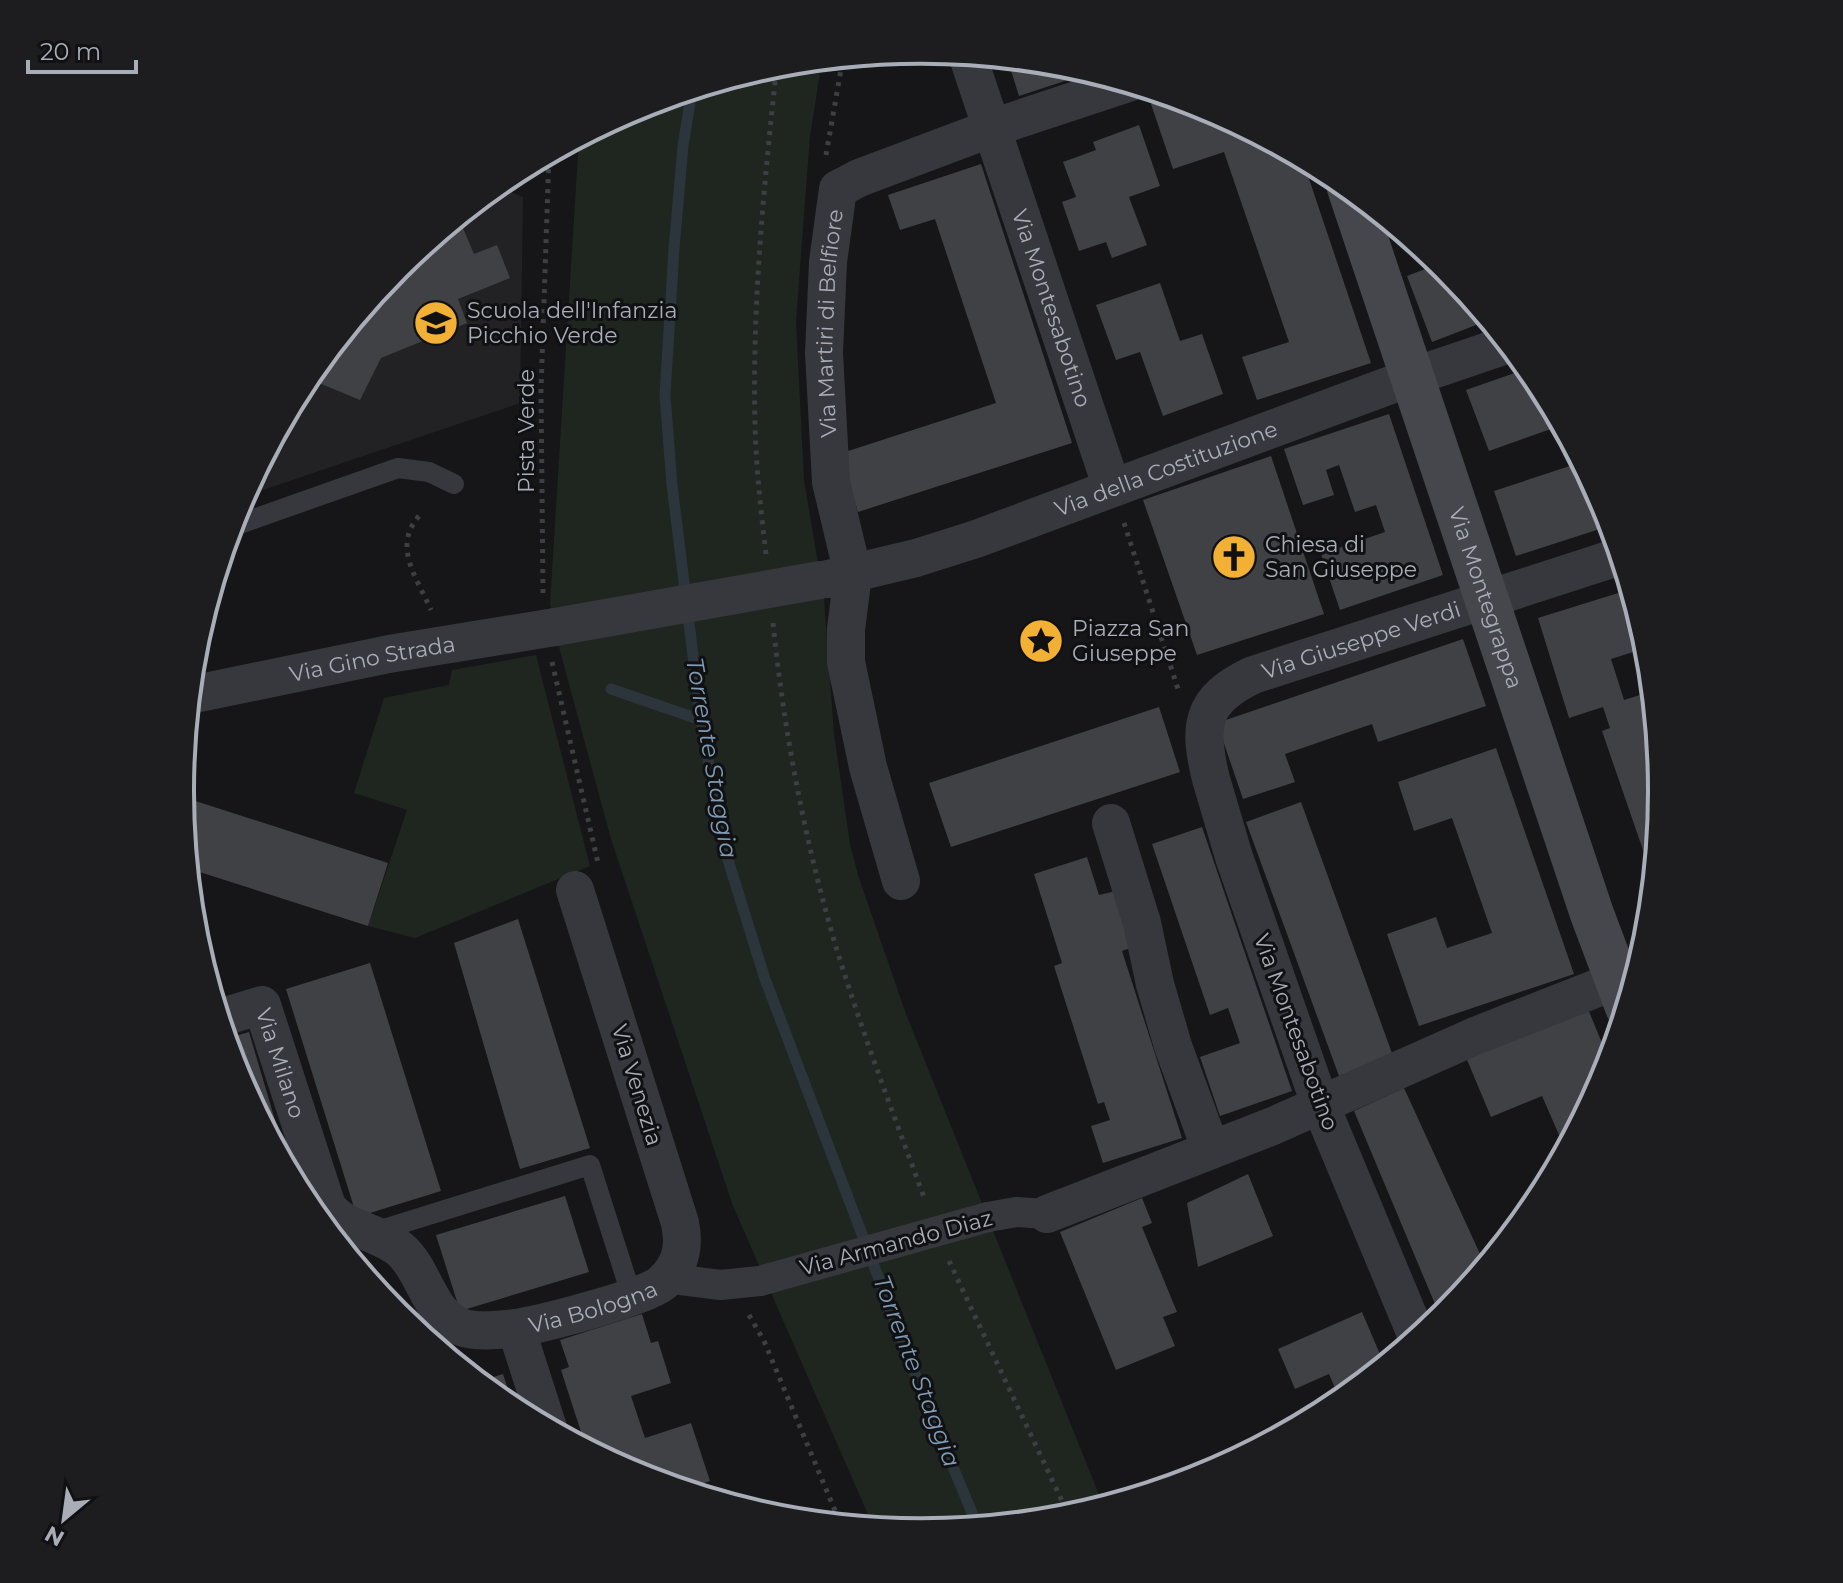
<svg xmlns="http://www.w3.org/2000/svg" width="1843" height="1583" viewBox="0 0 1843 1583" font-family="Montserrat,sans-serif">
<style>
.built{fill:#222225}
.green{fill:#1e261f}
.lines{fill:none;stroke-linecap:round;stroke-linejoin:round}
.stream{stroke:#2c353c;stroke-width:11}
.building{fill:#404145}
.path{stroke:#3d3f44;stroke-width:5;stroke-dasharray:4 6;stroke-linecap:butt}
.service{stroke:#37383d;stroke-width:20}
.pedestrian{stroke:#37383d;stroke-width:30}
.minor{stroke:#37383d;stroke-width:38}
.secondary{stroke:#45474d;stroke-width:44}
.pedestrian-bridge{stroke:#37383d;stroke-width:30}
.minor-bridge{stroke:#37383d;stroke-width:38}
.labels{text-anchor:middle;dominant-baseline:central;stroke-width:6;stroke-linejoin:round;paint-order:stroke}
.street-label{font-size:22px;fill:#a8adb8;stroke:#111113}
.poi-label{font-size:22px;fill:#a8adb8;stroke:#111113;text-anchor:start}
.water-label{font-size:24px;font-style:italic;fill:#7f9bb3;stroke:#111113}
.rim{fill:none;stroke:#a8adb8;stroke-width:4}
</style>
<rect width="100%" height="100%" fill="#161618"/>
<!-- built -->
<path class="built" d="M496,186L523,197L520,403L242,497L305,379L398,267Z"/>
<!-- green -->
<path class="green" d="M822,60L810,136L796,321L804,480L824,599L834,734L850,844L858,875L906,1014L1104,1507C1036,1528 944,1535 874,1528L733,1206L611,839L560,651L550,604L579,138L638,106L777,64Z
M536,655L590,866L415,938L368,926L407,810L354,793L384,698L449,685L452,670Z"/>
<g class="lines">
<!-- stream -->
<path class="stream" d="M692,90L683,146L674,249L665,395L672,485L701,720L724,847L765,979L925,1400L978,1527
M611,689L701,720"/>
</g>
<!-- building -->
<path class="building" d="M1007,58L1067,64L1092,72L1019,96Z
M1173,97L1206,107L1302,158L1371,363L1257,400L1242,357L1289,342L1224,152L1173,169L1151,104Z
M1139,125L1160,186L1129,197L1147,245L1112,258L1106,242L1079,251L1062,202L1076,197L1063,162L1096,150L1093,142Z
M981,164L1072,443L858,512L839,454L996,403L935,219L900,230L888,195Z
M453,222L462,226L474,254L497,245L510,278L458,299L467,323L381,358L360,400L307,378L398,267Z
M1441,263L1489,320L1432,342L1407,276Z
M1160,283L1180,341L1202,334L1223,394L1163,416L1140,352L1116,360L1096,305Z
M1529,368L1538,380L1562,425L1489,451L1466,390Z
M1389,414L1443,575L1340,610L1321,554L1385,532L1376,505L1355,512L1339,465L1326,470L1334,495L1303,505L1284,449Z
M1271,456L1324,614L1197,655L1143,500Z
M1582,462L1607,508L1612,525L1516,556L1494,491Z
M1631,589L1649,647L1611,659L1624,700L1653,691L1663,792L1654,882L1602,731L1610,728L1603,707L1569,718L1538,618Z
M1463,639L1486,706L1378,742L1372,724L1285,754L1295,782L1243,799L1217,723Z
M1159,707L1180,772L951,847L929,783Z
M1496,748L1574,974L1419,1026L1387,934L1436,917L1447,948L1492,933L1452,818L1414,831L1398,782Z
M180,796L388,863L368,926L187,868Z
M1301,802L1393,1056L1339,1076L1246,822Z
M1202,827L1292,1091L1220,1116L1200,1057L1240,1043L1228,1008L1210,1015L1152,844Z
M1087,857L1099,895L1116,891L1133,947L1122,951L1182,1138L1103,1163L1091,1126L1110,1120L1104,1102L1098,1104L1054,966L1062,963L1034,874Z
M518,919L590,1148L520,1169L454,943Z
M370,963L441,1191L357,1217L286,989Z
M1586,1004L1610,1063L1606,1076L1566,1151L1542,1096L1491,1117L1465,1055Z
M249,1032L291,1174L290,1175L236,1075L225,1039Z
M1404,1088L1486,1267L1449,1312L1440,1316L1354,1111Z
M1248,1174L1273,1236L1198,1267L1187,1203Z
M565,1196L589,1272L460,1311L436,1235Z
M1142,1198L1152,1223L1142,1227L1177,1312L1163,1317L1175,1346L1116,1370L1060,1232Z
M1362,1312L1385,1366L1341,1402L1329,1374L1295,1389L1278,1349Z
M642,1314L651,1343L658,1341L671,1383L631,1396L645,1438L691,1423L710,1481L683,1490L637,1476L580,1446L577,1436L582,1435L561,1370L569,1367L560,1340Z
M503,1374L515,1411L478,1382Z"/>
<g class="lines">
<!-- path -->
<path class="path" d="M826,155L843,58
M419,516C392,547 417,578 431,610
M1124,523L1178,689
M766,554C761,511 756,468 755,425C752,305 764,184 777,64
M543,593L541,390L549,154
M773,623C784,732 805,842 836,947C862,1032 894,1116 925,1200
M552,662L598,863
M949,1261L1070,1518
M749,1315L764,1341L841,1525"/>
<!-- service -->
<path class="service" d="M231,527L398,468L429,472L454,484
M374,1232L590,1165L632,1297"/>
<!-- pedestrian -->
<path class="pedestrian" d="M988,1217L1016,1212L1047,1214
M666,1278L720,1285L760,1281"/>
<!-- minor -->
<g class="minor">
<path id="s1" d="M967,54L1112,488"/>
<path id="s2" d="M828,579L916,558L976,539L1412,377L1509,344"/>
<path id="s3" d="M190,695L389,654L555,627"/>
<path d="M1111,823L1142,923L1155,984L1173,1046L1211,1150"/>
<path id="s4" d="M901,881L868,767L846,662V629L853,574L831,482L824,353L828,262L838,189L859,178L992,128L1128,83"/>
<path id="s5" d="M219,1018L262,1005L335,1231"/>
<path id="s6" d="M329,1209C347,1231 381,1232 402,1251C426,1274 428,1313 461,1327C477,1333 500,1330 516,1328C542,1324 644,1298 662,1283C681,1266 685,1247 680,1223L575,890"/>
<path d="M1047,1214L1273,1126L1475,1036L1638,972"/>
<path d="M516,1328L548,1428"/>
<path id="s7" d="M1418,1339L1320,1104L1234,857L1211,779C1198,726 1200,700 1253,675L1621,556"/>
</g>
<!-- secondary -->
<path class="secondary" id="s8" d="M1349,188L1592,914L1627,1007"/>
<!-- pedestrian-bridge -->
<path class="pedestrian-bridge" d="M760,1281L988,1217"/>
<!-- minor-bridge -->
<path class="minor-bridge" d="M555,627L820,580"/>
</g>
<!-- icons -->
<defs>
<g id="school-disc" transform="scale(2.3)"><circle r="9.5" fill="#f2b134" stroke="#111113"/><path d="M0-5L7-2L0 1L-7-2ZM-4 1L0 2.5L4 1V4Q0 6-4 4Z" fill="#111"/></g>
<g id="church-disc" transform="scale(2.3)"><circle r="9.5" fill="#f2b134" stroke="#111113"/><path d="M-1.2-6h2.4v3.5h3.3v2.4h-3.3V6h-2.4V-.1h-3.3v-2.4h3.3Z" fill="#111"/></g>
<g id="sight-disc" transform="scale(2.3)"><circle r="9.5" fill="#f2b134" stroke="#111113"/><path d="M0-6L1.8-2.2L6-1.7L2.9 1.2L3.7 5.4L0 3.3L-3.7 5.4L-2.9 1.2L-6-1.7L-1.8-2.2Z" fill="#111"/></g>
</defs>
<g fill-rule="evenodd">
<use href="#school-disc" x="436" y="323"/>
<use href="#church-disc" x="1234" y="557"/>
<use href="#sight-disc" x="1041" y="641"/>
</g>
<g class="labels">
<!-- street labels -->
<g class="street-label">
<text stroke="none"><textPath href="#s1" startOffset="268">Via Montesabotino</textPath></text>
<text stroke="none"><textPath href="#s4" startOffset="568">Via Martiri di Belfiore</textPath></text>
<text transform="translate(526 431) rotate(-90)">Pista Verde</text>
<text stroke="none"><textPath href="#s2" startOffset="356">Via della Costituzione</textPath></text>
<text stroke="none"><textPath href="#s8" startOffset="432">Via Montegrappa</textPath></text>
<text stroke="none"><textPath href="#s7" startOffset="838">Via Giuseppe Verdi</textPath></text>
<text stroke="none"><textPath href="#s3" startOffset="186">Via Gino Strada</textPath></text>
<text transform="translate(1296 1032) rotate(70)">Via Montesabotino</text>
<text stroke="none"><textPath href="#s5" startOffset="106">Via Milano</textPath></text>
<text transform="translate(637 1085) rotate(73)">Via Venezia</text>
<text transform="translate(896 1243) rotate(-15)">Via Armando Diaz</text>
<text stroke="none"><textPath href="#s6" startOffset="318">Via Bologna</textPath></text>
</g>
<!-- poi labels -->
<g class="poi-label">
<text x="467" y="310">Scuola dell'Infanzia<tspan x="467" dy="25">Picchio Verde</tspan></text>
<text x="1265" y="544">Chiesa di<tspan x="1265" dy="25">San Giuseppe</tspan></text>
<text x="1072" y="628">Piazza San<tspan x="1072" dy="25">Giuseppe</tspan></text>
</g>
<!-- water labels -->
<g class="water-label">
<text transform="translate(712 758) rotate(80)">Torrente Staggia</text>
<text transform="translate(917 1371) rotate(69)">Torrente Staggia</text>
</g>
</g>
<!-- crop -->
<path d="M0 0H1843V1583H0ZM194 791a727 727 0 1 1 1454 0a727 727 0 1 1-1454 0Z" fill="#1d1d20" fill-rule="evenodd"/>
<path class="rim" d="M194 791a727 727 0 1 1 1454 0a727 727 0 1 1-1454 0Z"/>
<!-- north arrow -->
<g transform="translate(64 1519) rotate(209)" stroke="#111113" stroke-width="6" paint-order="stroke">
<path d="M0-6L14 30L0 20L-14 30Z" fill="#a8adb8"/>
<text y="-12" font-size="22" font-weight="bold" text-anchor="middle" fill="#a8adb8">N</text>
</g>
<!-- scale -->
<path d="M28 60v12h108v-12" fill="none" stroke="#a8adb8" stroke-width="4"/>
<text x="40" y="60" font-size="24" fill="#a8adb8" stroke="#111113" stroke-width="6" paint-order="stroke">20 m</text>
</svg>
